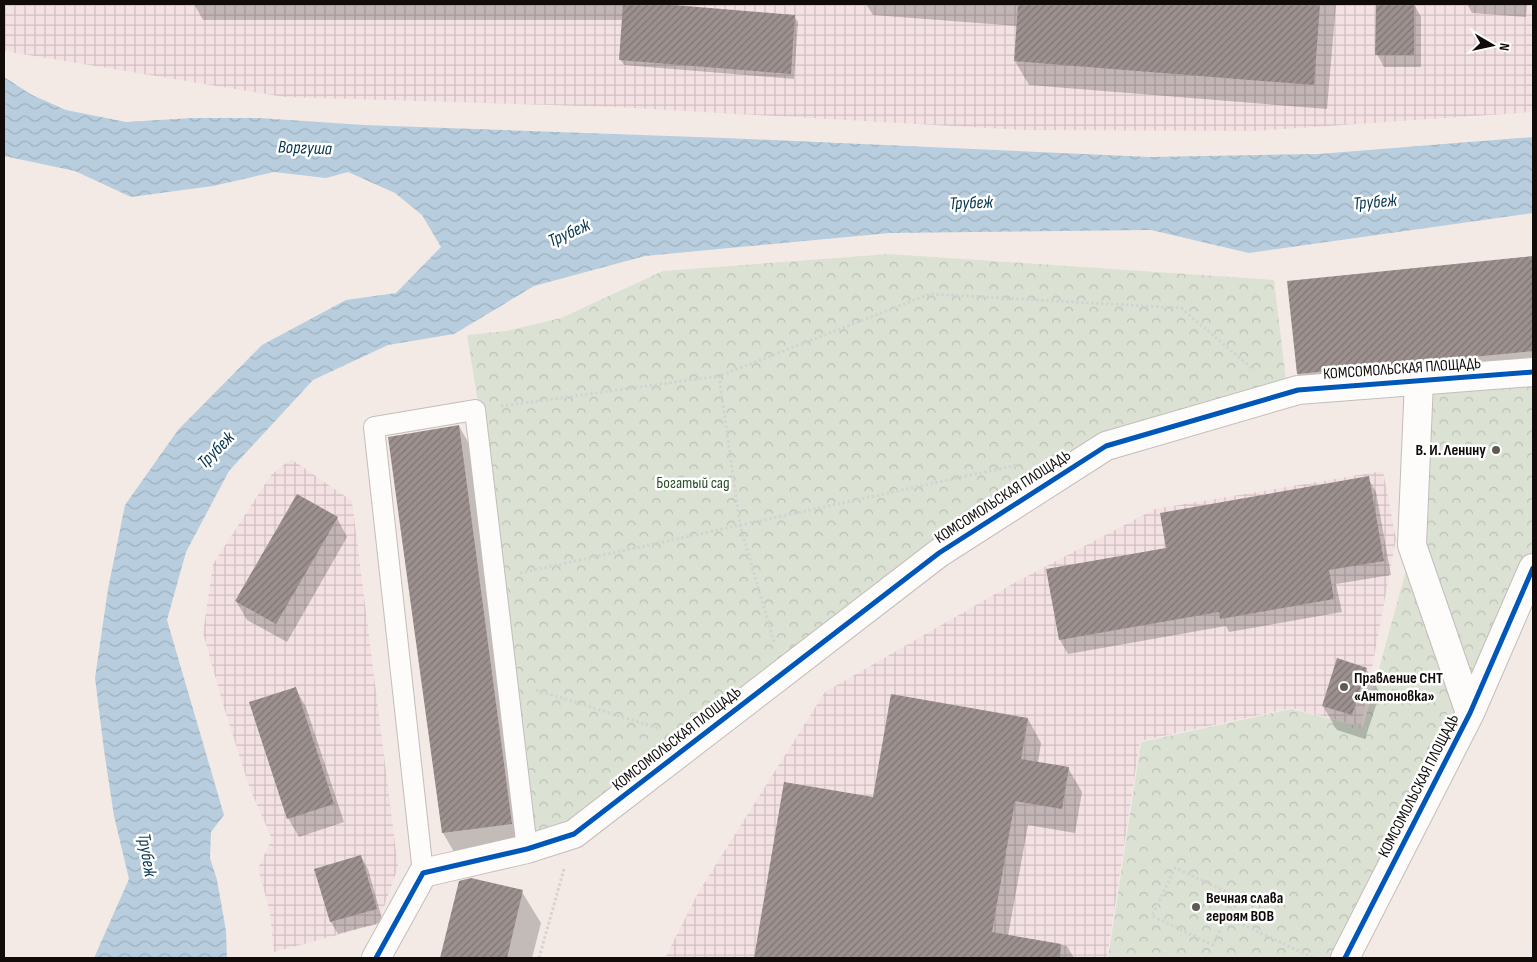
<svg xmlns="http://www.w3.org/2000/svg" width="1537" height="962" viewBox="0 0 1537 962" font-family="'Sofia Sans Condensed',sans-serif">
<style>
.industrial{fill:url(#industrial-grid)}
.park{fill:url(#park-crowns)}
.water{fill:url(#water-waves)}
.shadow{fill:#0003}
.building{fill:url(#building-hatch)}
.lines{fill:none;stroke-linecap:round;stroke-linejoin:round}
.service-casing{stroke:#c4bdba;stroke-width:22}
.minor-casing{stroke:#c4bdba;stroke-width:30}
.path{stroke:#d5d3d2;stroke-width:3;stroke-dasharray:2.5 2.5;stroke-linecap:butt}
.service{stroke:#fdfcfb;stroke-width:20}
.minor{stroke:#fdfcfb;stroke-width:28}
.cycleway-casing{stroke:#fff;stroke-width:8}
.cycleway{stroke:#0057b8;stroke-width:5}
.poi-dot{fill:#605a57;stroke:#fff;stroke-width:2}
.labels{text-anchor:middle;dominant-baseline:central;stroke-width:5;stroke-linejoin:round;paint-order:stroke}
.street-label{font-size:16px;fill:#110c0a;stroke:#fff}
.poi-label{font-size:16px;font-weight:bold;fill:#110c0a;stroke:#fff;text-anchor:start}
.park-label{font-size:16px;fill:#295026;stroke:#fff}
.water-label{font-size:18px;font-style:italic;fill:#05354e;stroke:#fff}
</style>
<defs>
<pattern id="industrial-grid" width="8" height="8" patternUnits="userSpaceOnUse" patternTransform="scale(1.25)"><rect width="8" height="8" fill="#f4e1e3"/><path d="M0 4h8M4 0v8" fill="none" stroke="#d0c0c1"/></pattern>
<pattern id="park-crowns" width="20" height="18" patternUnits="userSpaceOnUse" patternTransform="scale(1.25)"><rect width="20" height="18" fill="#dbe2d4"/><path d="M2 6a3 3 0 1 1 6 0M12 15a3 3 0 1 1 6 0" fill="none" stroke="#bbc1b5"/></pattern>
<pattern id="water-waves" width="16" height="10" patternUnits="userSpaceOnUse" patternTransform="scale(1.25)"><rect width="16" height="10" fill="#b8cede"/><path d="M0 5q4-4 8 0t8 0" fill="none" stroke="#9db0bd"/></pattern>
<pattern id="building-hatch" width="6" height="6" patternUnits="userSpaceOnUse" patternTransform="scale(1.25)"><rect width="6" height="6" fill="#9d918f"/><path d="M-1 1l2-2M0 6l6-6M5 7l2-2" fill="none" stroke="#7f7573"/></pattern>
</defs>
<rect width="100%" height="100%" fill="#f3eae6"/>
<!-- industrial -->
<path class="industrial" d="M4,4H1533V112L1256,131L1023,130L615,107L284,97L4,51Z
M291,459L352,501L398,867L378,924L274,952L270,912L258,868L272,839L250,789L225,711L203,633L213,564L271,475Z
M1383,471L1396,539L1361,726L1291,708L1140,741L1107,958H665L698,893L825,692L1016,582L1155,509Z"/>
<!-- park -->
<path class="park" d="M889,254L1274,280L1286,380L1105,445L573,833L526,848L480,415L467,335L506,331L561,318L663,271Z
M1533,373V566L1344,958H1108L1141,742L1291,709L1363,727L1413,545L1420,381Z"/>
<!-- water -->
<path class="water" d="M4,77L32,95L66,110L126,122L192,118H259L364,125L726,138L1150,157L1318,154L1533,137V213L1249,253L1151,230L890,233L645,256L534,286L454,334L388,345L313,380L229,471L186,552L167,620L224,815L211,832L210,858L217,880L226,931L227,958H94L129,879L114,816L104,750L95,678L108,589L125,505L178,430L262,345L346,300L396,293L441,247L422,215L395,193L348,172L326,178L274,172L213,186L131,197L75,171L4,156Z"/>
<!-- shadow -->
<path class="shadow" d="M194,4H647L794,16L798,22L794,79L624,65L620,59L623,20H203Z
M866,4H1336L1327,109L1029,85L1015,61L1018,26L873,15Z
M1414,4L1421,17V67H1384L1377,54Z
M1467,4H1527L1526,17L1472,13Z
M1533,257V357L1302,380L1298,374L1289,282Z
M459,426L477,458L529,855L461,864L443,833L390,438Z
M1368,478L1376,492L1391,575L1336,584L1342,612L1229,632L1226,626L1068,654L1060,640L1048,570L1168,549Z
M337,518L347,537L287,642L247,620L236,601Z
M1366,669L1380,693L1365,739L1337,730L1323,706Z
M295,688L306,707L344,822L299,837L288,818Z
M1028,719L1041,743L1038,763L1068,768L1082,792L1075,833L1028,825L1008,936L1067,946L1074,958H755L785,783L874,798Z
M361,857L368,869L383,922L338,934L331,922L316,870Z
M460,882L522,892L541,923L532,958H442Z"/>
<!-- building -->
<path class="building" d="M623,4H662L795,15L791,74L619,60Z
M1018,4H1320L1314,85L1014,61Z
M1376,4H1414V55H1375Z
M1533,256V351L1297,374L1287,281Z
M459,425L512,824L442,833L388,437Z
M1369,476L1384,561L1329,570L1334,599L1220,619L1219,612L1059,640L1046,569L1166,548L1160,513Z
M297,494L338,517L276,624L235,601Z
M1337,658L1367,668L1352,715L1322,706Z
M296,687L334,804L287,819L249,702Z
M891,694L1028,718L1021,759L1069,767L1062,809L1015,801L992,932L1061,944L1060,958H754L784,782L873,797Z
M361,855L377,909L330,922L314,869Z
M471,878L523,890L507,958H440L459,881Z"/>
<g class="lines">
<!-- service casing -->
<g class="service-casing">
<path id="service" d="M423,873L374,427L475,410L527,849"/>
</g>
<!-- minor casing -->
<g class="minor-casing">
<path id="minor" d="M1419,381L1412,545L1470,713
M376,958L423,873L527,849L574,834L939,553L1106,446L1298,390L1533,372
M1345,958L1470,713L1533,568"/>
</g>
<!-- path -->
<path class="path" d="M501,406L719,376
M520,573L1017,465
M774,642L740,525L719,376L930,294L1181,308L1254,370
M536,690L661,729
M1226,917L1213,945L1152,916L1175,868L1236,896L1226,917L1314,958
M539,958L564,869"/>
<!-- service -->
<use href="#service" class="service"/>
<!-- minor -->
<use href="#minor" class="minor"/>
<!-- cycleway casing -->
<g class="cycleway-casing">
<path id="cycleway" d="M376,958L423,873L527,849L574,834L939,553L1106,446L1298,390L1533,372
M1345,958L1470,713L1533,568"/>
</g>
<!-- cycleway -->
<use href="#cycleway" class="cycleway"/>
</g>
<!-- markers -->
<g class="poi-dot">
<circle cx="1496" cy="450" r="5"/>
<circle cx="1344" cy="687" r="5"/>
<circle cx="1196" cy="907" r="5"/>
</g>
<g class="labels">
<!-- street labels -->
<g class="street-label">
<text transform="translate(1402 369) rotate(-4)">КОМСОМОЛЬСКАЯ ПЛОЩАДЬ</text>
<text transform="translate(1003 497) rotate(-33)">КОМСОМОЛЬСКАЯ ПЛОЩАДЬ</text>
<text transform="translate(677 739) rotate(-38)">КОМСОМОЛЬСКАЯ ПЛОЩАДЬ</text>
<text transform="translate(1419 786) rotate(-63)">КОМСОМОЛЬСКАЯ ПЛОЩАДЬ</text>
</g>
<!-- poi labels -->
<g class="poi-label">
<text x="1486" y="450" text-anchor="end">В. И. Ленину</text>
<text x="1354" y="678">Правление СНТ<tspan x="1354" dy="18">«Антоновка»</tspan></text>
<text x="1206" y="898">Вечная слава<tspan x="1206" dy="18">героям ВОВ</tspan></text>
</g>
<!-- park labels -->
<g class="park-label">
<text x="693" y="483">Богатый сад</text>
</g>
<!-- water labels -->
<g class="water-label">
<text transform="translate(305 148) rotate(2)">Воргуша</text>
<text transform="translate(1375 202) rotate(-5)">Трубеж</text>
<text transform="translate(971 203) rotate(-2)">Трубеж</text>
<text transform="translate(569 233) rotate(-24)">Трубеж</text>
<text transform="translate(216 450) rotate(-45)">Трубеж</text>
<text transform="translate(147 855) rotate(81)">Трубеж</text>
</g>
</g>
<!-- border -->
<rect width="1537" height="962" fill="none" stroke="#110c0a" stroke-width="10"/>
<!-- north arrow -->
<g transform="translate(1492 45) rotate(99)" stroke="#ffffff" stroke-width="4" paint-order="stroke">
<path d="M0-4L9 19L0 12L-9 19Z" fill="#110c0a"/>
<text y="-8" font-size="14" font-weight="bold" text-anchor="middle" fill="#110c0a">N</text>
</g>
</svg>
